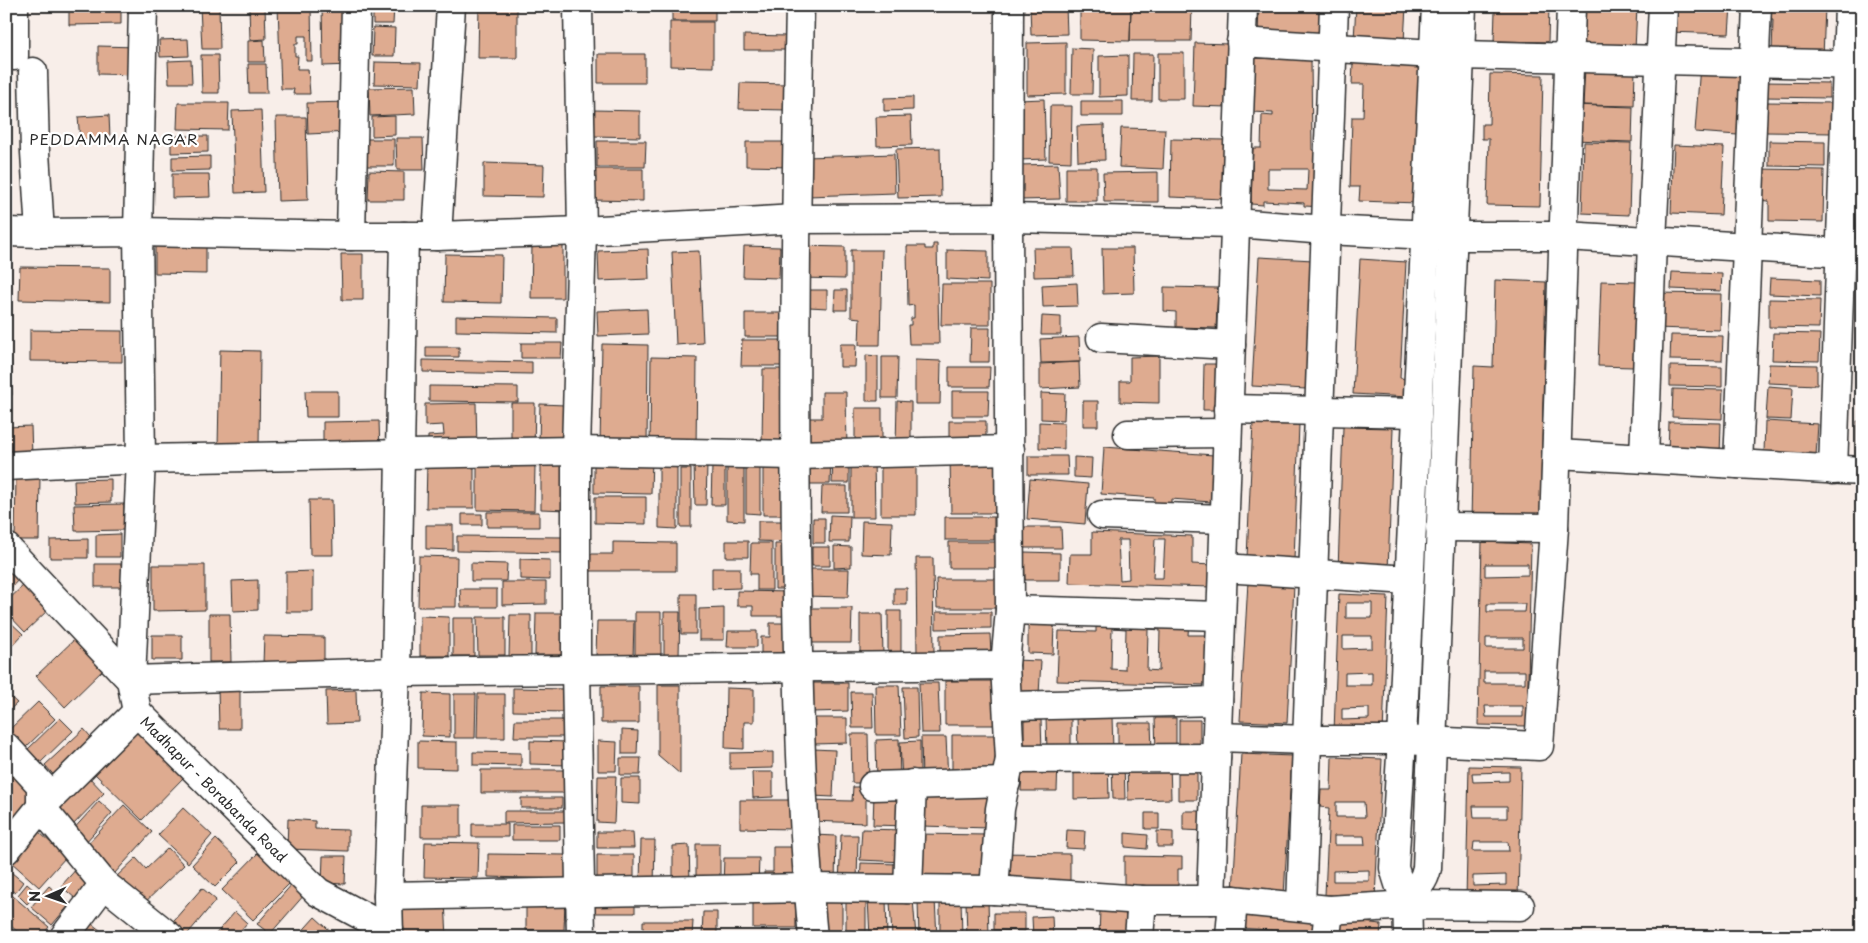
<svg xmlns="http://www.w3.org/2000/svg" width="1868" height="943" viewBox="0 0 1868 943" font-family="'Playpen Sans',sans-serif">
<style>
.building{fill:#deab90;stroke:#2b2b2b;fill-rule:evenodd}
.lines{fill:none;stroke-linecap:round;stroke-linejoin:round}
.minor-casing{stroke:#2b2b2b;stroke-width:31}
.minor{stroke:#fff;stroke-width:28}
.labels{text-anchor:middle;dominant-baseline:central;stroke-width:4.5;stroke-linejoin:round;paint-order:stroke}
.street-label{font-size:14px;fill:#2b2b2b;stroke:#fff}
.neighbourhood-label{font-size:15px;letter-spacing:1px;fill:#2b2b2b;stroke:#fff}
</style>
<rect width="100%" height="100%" fill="#f8eee9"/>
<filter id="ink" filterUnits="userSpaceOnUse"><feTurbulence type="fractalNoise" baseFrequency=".02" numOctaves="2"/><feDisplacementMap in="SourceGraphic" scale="10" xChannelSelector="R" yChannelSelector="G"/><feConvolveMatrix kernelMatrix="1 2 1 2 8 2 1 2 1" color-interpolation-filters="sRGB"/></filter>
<g filter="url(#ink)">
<!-- building -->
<path class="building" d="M69,6H121V24L69,25Z
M200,6H219L220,49H202Z
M249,6H265L266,39L250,40Z
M278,6H311L312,61H306V36H298V44H295V56H298L297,69H308L310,94H293L294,89H281Z
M322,6H349L350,65L323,66Z
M373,6H394L393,24H373Z
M479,6H517V58H478Z
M672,6H715V21H672Z
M1030,6H1066L1067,34L1031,35Z
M1080,6H1131L1130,41L1080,40Z
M1131,6H1192L1191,41H1130Z
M1259,6H1325L1324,38L1258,35Z
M1356,6H1406L1404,42L1354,39Z
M1485,6H1549L1548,42L1494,41L1495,11H1485Z
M1586,6H1637L1635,50L1584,47Z
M1677,6H1731L1729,34L1668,32V18H1677Z
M1772,6L1825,7L1823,57L1772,55L1773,19H1771Z
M670,22H713V67L670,66Z
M373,27L395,28L394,56H372Z
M744,35L787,36V50H744Z
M188,39L189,56L160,57L159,40Z
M264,40L265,62H248V41Z
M1066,42V94L1027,95V43Z
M1195,43L1230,44L1228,107L1193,106Z
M98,46L138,47V75L98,74Z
M1072,48L1093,49L1092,94H1071Z
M1158,53H1184V99H1158Z
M598,54H645V83H598Z
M1133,54H1153L1152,101H1132Z
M201,55H218L219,93H202Z
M1128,55V96L1099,97V56Z
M1249,58L1311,60L1312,150L1327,151L1325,207L1304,206V203L1263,201V205L1251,204L1253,148H1261L1262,115L1273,116V113L1251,112ZM1268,169H1308L1307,190L1268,189Z
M191,60L192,83H169L168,61Z
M375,62L421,63L420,85L374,84Z
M1353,63L1421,65L1418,203L1359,201L1360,187H1350L1352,117H1363L1364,84H1352Z
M248,64H266L267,93H249Z
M1700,65L1743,68L1738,135L1695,132Z
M1585,68L1635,69L1634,106L1583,105Z
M1490,74L1543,75L1540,206L1487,205L1489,139H1482V124H1489Z
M1849,81H1862V118H1852Z
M1764,82L1829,83V98L1763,97Z
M740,83L788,84L787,110L739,109Z
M414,87L415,114L370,116L369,88Z
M913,97V110L884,111V98Z
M1044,99L1046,159L1019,160L1018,100Z
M1081,101H1123V116H1081Z
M350,102L351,132L308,134L307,103Z
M1767,102L1833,103V133L1766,132Z
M178,103H229L228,130L177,129Z
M1572,105L1633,107L1632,142L1572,140Z
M1050,106H1072L1071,162L1049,161Z
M261,110L264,192L235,193L232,111Z
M594,110L640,111V137L593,136Z
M109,115L110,138L80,140L78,117Z
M395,116V135L372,136V117Z
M911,116L912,145L877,146L876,117Z
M276,117H306L308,200L278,201Z
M1855,119H1862V168H1853Z
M1104,125L1105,160L1078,161L1077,126Z
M1121,128L1165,129L1163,169L1119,167Z
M171,136H208V152L171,153Z
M396,138H423L424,170H397Z
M359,139H394V166H359Z
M1171,139L1225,140L1224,199L1170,197Z
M597,141H646L645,167H597Z
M1769,141L1825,142V167L1769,166Z
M746,142H790V167L746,166Z
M1584,142L1631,143L1629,215L1582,213Z
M1674,145L1724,147L1721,215L1671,213Z
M940,148L941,197L898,198L896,149Z
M894,154L895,193L808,196L807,157Z
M210,156V170L172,171V157Z
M484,163L544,165L543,197L484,196Z
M1058,164L1060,199L1020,200L1019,165Z
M1066,167H1097V201H1066Z
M592,169H643V201L592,200Z
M1757,169L1824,170L1823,222L1769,221V201L1756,200Z
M369,171L404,172V200H368Z
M1158,172V202H1104L1103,173Z
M172,174H209L210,197L172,198Z
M1851,174L1862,175V225L1848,224Z
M933,244H937L939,344H909L908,325H911V318H914V305L908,306L907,246H925V249H933Z
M532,245L563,246V298H531Z
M155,246L206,247V274L155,273Z
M744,246L780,247L779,278L743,277Z
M800,246L845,247V279L800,278Z
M1033,248H1073L1074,276L1034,277Z
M1102,248H1133L1134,293L1103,294Z
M648,249L649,279L599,281L598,251Z
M851,250H882L880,345H859L860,318L851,317Z
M947,250L988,251V281L947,279Z
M699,251L703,343L676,345L672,252Z
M341,254H363V300H342Z
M445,254L502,255L501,303L444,302Z
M1259,257L1313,260L1306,389L1252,386Z
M1360,259L1406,262L1400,378L1409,379L1408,397L1353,394Z
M20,267L110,268V302L19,300Z
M1672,272L1722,274L1721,291L1671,289Z
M1770,278L1820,280V296L1769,294Z
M1495,280L1546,282L1540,525L1471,523L1474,366L1493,367Z
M1601,281L1636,282L1633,367L1598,366Z
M1077,283L1078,306L1043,307L1042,285Z
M942,284H990V325H941Z
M1164,287L1218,288L1216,328L1176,327V312L1164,311Z
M809,290H827V308L809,307Z
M835,290H847V310H834Z
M1656,293L1721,294L1720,330L1654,328Z
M1769,299L1820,300L1819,328L1769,327Z
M647,309L648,334L598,336L597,311Z
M745,313H788V337H745Z
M456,316L557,318V333L456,331Z
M1042,316L1061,317V335H1041Z
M971,328H990L989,362H970Z
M30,330L122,331V362L30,361Z
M1773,333L1820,334L1819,361L1772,360Z
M1671,335L1723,336L1722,361L1670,360Z
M1079,337L1080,362L1041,363L1040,339Z
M742,340H783V366H741Z
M521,343H562L561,358H521Z
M602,344L648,345L647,446H600Z
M840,344H856L855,367H840Z
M426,347H459V357H426Z
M220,350L260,351L259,448L218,447Z
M866,355L878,356V401H866Z
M1159,356V403L1120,402V381H1130V357Z
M651,357L697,358L696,450L650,449Z
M882,357H898L897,398H882Z
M423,360L532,362V374L423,372Z
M915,360L941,361L940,404H915Z
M1079,362L1080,387L1040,389V364Z
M1204,364H1221L1220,410H1203Z
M1769,364L1817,365V385L1768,383Z
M1670,366L1722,367V387L1670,386Z
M949,367H990L989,387H949Z
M6,368H11L12,395H6Z
M763,369H786L785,446H762Z
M1860,384H1862V419H1859Z
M429,386L518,387V402L429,401Z
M1768,386L1793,388L1791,420L1766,419Z
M1673,389L1723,390L1722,419L1672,417Z
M305,391H338V417H306Z
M952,391H989L988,416H952Z
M822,392H846L847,449H799L800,418H822Z
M1041,393L1065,394L1064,420L1041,419Z
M897,401L911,402V448H896Z
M1083,401H1098V426H1083Z
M476,403L477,450H428V436L444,435L443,425L425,426V404Z
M511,403H535L534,450L511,449Z
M540,404L565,405L564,443H539Z
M855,408H882V448H855Z
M379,421L380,451L323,452V422Z
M949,421H986V448H949Z
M1765,421L1818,424L1816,456L1764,453Z
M1857,421H1862V455L1857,454Z
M1039,422L1064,423V449L1039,448Z
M1253,422L1299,424L1294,560L1247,558Z
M1669,422L1721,423L1720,456L1668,454Z
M31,426L32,456L6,457V427Z
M1343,427L1393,428L1388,572L1338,570Z
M1104,447L1214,455L1211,502L1171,499V510L1154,508V498L1101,494Z
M594,456H652L651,494L594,493Z
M659,456H677V529L659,528Z
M950,456H997V513H951Z
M1028,456H1067L1068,475H1028Z
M1074,457L1092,458L1091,478L1074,477Z
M541,458H568L567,510L541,509Z
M809,458L831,459L830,484H808Z
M851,459H874L875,517H851Z
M763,461H791L792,515H763Z
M833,461H849V483H832Z
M881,461H916V515H881Z
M427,463L474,464V508H426Z
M477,465L535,466L534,511L477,510Z
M694,465H707L706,505H695Z
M727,465H744V521L727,520Z
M712,466H725V505H711Z
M746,466H760V514L746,513Z
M680,469H691V527H680Z
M16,475H40L39,540H15Z
M111,479V502L75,503L74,480Z
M1030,479L1088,484L1085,524L1027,519Z
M822,486H847V512H821Z
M595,497H646V524L595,523Z
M309,500H332L333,555H310Z
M124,504V530L75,531L74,505Z
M487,512H539V527H487Z
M462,514H482V525H462Z
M830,515L850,516L849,542H829Z
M945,517H994V540H945Z
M813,518H825V543H813Z
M758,521H792V542L758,541Z
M862,521L892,522L891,555L861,554Z
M426,525H453V550L426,549Z
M1023,527H1061L1062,548H1023Z
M1092,532L1192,536V564L1213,565L1212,587L1069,583L1070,554H1092ZM1155,539H1165L1163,578H1153ZM1118,540H1128L1129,579L1120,580Z
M120,534V557H96V535Z
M457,536L564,537L563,553L457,551Z
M88,539V558H50V540Z
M726,541H748V557H726Z
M613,542L676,543V571H590V554H613Z
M949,542H996V568H949Z
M1482,542L1531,544L1527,726L1478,725ZM1485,564H1528V575L1485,576ZM1487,604H1525L1524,612H1487ZM1486,638H1523V648H1486ZM1484,671H1525V683H1484ZM1485,706H1523V717H1486Z
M751,543H772V590H757V574H750Z
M775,544H790V589H775Z
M834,546L851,547V567L834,568Z
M812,547H830V566H812Z
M1024,552L1060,553V580H1025Z
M419,556L457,557L456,607H418Z
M916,558H933L934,657H917Z
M520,559L550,560V580L520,579Z
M471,563L507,564L506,581H471Z
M6,564L21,577L6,593Z
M95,564H125L126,587H95Z
M153,565H205V610L153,611Z
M712,568H740V588L712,589Z
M801,569H849L848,597L801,596Z
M313,571V612H286V572Z
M936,579H996L997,608H937Z
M258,580V610L233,611L232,581Z
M502,582H546V604L502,605Z
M1248,582L1294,585L1287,723L1240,721Z
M26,583L50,608L25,632L6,612V602Z
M894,588H907V605H894Z
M460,589H497V607H461Z
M737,591L793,592V616H753V606H737Z
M681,594H696V634H681Z
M1339,594L1388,596L1383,734L1334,732Z
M1346,603H1372V618H1346Z
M724,608V640H699V609Z
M804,608H852L851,643H804Z
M888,611H901V654H888Z
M635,612H661V657H635Z
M664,612H680L679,656L664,657Z
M936,612H991V628L936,629Z
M536,613H564L563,655H535Z
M209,614H230L231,662H209Z
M860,614H882L883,655H860Z
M510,615H531V658L509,657Z
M420,616L449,617V656H420Z
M477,617H505V655H478Z
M1096,617L1189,620L1188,635H1206L1205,685L1057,681L1059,631L1096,632ZM1112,628L1126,629L1125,670L1111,669ZM1148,629L1160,630L1159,671L1147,670Z
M6,618L23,634L11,647L6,642Z
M453,618H474V656H453Z
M597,621H634L633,658L596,657Z
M1028,622L1054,623L1053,654L1028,653Z
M770,623H794V656H761V637H770Z
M728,631H757V647H727Z
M990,634L991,654L940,655V635Z
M152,635H182V660H152Z
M264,636L324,637V664H263Z
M1343,636H1372V648L1343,649Z
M77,637L106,667L65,707L36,676Z
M1013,660L1041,661L1039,694L1011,692Z
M1372,672V685H1345V673Z
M945,681H1001V725H945Z
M811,683H848V711L812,712Z
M919,683H938L940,733H921Z
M240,685V729H219L218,686Z
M658,685H680V774L658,755Z
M875,685H899L901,735H876Z
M601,686H639V723H601Z
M903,687H917L918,737L905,738Z
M513,688L567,689V712L513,711Z
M726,688L754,689V722H744V749L725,748Z
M356,690L357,723L327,724L326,691Z
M851,692H872L873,728H852Z
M6,693L17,703L6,713Z
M423,693L450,694V737L422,736Z
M454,694H476L475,738H454Z
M478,694H505V738H477Z
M38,702L55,719L25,748L9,730Z
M1369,708V719L1342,720V709Z
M1077,717H1112L1113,750H1078Z
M60,718L73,731L40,763L27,750Z
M814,718H847V743L815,744Z
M1046,718H1071V750H1047Z
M1155,718H1176V753H1156Z
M515,720H565L564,737H514Z
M1041,720L1042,752H1024V721Z
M1179,720H1200V751H1179Z
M1118,723H1151L1152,751L1118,752Z
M134,724L186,775L142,820L91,770Z
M84,729L96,743L57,779L45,765Z
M622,730L638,731L637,754H622Z
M851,734H868L869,783H852Z
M952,735H1002L1003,774L952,775Z
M921,737H946L948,781H922Z
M899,739L900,779H877L876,740Z
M418,741L457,742V769L418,768Z
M530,741L568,742V765L530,764Z
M598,741L617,742L616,771H598Z
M920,741V781H902L900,742Z
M813,749L835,750L833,797L812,796Z
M473,752L521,753V766L473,765Z
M773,752V768L730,769V753Z
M1241,754L1292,756L1284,895L1233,892Z
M1332,757L1382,759L1375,898L1325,895L1329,808L1320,807L1321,790H1331Z
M620,758H641L640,775H620Z
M1074,759H1108L1109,798L1074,799Z
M1022,761H1058L1057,791H1021Z
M1112,761H1124L1125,799H1113Z
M1170,761L1171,799L1128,800L1127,762Z
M1197,762V800H1178V763Z
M1469,766L1521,767L1518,900L1466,899ZM1509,772V781L1473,782L1472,773ZM1473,806H1507V818H1474ZM1474,842H1508L1509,851H1473ZM1506,875V885L1473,886V876Z
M481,770H567V793H481Z
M15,772L40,796L11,825L6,820V781Z
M752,772H773V797L753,798Z
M88,776L104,793L68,830L51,813Z
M598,776H616L614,823L597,822Z
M621,778H640V804L621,803Z
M923,786L990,788L989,828L922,826Z
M853,787H866V823L809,821L810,800L852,801Z
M874,794L908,795V826L873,825Z
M521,798H562V808H521Z
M740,800H793V829L740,828Z
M99,801L112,813L84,844L71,832Z
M1336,802H1364L1365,817H1336Z
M124,805L152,832L114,874L85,847Z
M421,805H461V837H421Z
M183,808L212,835L188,863L158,835Z
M504,811H565V822L504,823Z
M1183,811H1206V831L1183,830Z
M1145,813H1159V829H1145Z
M288,819L315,821V829L348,830V851L287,849Z
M472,824H508V837H472Z
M512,825H560V840H512Z
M862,829L904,830L903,862L860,860Z
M1067,830L1085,831L1084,849L1066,848Z
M38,831L66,857L39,887L11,862Z
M1157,831L1173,832V847H1157Z
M597,832H633L634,848H597Z
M1125,833L1148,835L1147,849L1125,847Z
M916,834L988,835L987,885L916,884Z
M813,835L836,836L835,883H812Z
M841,835H858L857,885H839Z
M1334,836H1364L1365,845H1334Z
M216,839L240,862L215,887L192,865Z
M641,840H655L654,886L640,885Z
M425,842L479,843L478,878L424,877Z
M696,844H720V887H696Z
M689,845L690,883H673V846Z
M773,847H795V885H764V872H773Z
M168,848L184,865L141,906L115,878L136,858L146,869Z
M259,852L290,883L253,920L222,890Z
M998,853L1070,854V886L998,885Z
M488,854L566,855V879L488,877Z
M597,855H634V887H597Z
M323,856H346L345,884L322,883Z
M1124,856L1182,857V869H1178V887H1124Z
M724,858H759L758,886L723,885Z
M861,863L900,864V887L860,886Z
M79,866L93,878L76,899L61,886Z
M6,868L23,882L15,893L6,886Z
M1369,870V881H1333V871Z
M293,883L305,894L270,934L257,924Z
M27,884L37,893L27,904L18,895Z
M49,886L70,904L52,925L31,907Z
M202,888L216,900L185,937H179L168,927Z
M6,890L49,927L41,937H24L6,922Z
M753,892L796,893V928H753Z
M591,896H635V913H591Z
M818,897L842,898V937H817Z
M526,899H565L564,930H526Z
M846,899H866V937H846Z
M868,899H886L887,937H870Z
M913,899L916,937H892L890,901Z
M940,899H961L962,937H940Z
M935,900L937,937H919L918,901Z
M988,900L989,937H967L966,901Z
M445,902L447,937H402L401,904Z
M1100,909L1126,910L1125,937H1099Z
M235,912L247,923L235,937H213Z
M703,912H717V937H702Z
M994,913H1025V931L994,930Z
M1244,913L1315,918L1313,937H1279V931L1242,928Z
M1052,916L1053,937H1033L1032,917Z
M315,917L337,937H297Z
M1335,919L1381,924L1380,937H1333Z
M88,921L109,937H88L80,931Z
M643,921H693L692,937H643Z
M526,933L569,934V937H526Z"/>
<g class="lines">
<!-- minor casing -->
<g class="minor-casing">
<g id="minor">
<path d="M14,6V56"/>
<path d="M143,6L138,232L141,459L131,680L396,672L1005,665"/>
<path d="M578,6L582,231L576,451V669L581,937"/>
<path d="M800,6C796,184 794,362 796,540C798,672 800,805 813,937"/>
<path d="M1241,42L1434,54"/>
<path d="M1460,55L1862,65"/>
<path d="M33,72L35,152L40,233"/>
<path d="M6,232L40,233L138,232L351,236H437L582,231L795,219L1008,218L1235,223L1326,230L1452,236H1565L1862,254"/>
<path d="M351,236L356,6"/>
<path d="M437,236L451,6"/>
<path d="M1101,338L1231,345"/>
<path d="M1228,409L1417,413"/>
<path d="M1128,434L1227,433"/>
<path d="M1557,454L1862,471"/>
<path d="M1644,458L1652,242L1663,6"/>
<path d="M1738,464L1757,6"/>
<path d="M6,466L141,459L576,451L795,455L1010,450"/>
<path d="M1833,470L1849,6"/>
<path d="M1102,515L1224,519"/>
<path d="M1440,527L1554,528"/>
<path id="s1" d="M6,547L131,680L137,712L318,892L389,930"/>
<path d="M1223,568L1409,580"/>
<path d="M1010,610L1221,616"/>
<path d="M1008,706L1218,701"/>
<path d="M1217,737L1307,740H1402L1539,746L1554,528L1571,6"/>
<path d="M6,747L41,785V807L104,884L170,937"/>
<path d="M1010,759L1216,758"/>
<path d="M873,786L1006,782"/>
<path d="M6,850L41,807L137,712"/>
<path d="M908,889L912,784"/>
<path d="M994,890L1000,809L1010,759L1005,665L1010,610L1008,218L1009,6"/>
<path d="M1407,895C1418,887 1424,882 1427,868L1462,6"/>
<path d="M388,896L808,888L994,890L1142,900H1233L1329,910L1408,905L1520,906"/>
<path d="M1211,900L1243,6"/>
<path d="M1301,906L1334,6"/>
<path d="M64,937L104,884"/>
<path d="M389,937L388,896L396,672L404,236"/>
<path d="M1139,937L1142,900"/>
<path d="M1230,937L1233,900"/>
<path d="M1326,937L1329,910"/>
<path d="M1408,937L1407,895L1399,884L1394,868L1402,740L1436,6"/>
</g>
</g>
<!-- minor -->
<use href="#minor" class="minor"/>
</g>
</g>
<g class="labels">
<!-- street labels -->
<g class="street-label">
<text stroke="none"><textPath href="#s1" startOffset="324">Madhapur - Borabanda Road</textPath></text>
</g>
<!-- neighbourhood labels -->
<g class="neighbourhood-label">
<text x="114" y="138">PEDDAMMA NAGAR</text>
</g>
</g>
<!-- margin -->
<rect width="1868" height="943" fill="none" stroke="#fff" stroke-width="25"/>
<rect x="12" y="12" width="1843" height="918" fill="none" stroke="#2b2b2b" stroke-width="2" filter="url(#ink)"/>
<!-- north arrow -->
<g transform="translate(48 896) rotate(268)" stroke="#ffffff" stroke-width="4" paint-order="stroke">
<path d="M0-4L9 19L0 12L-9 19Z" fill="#2b2b2b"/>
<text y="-8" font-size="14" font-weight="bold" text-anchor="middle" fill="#2b2b2b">N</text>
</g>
</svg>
